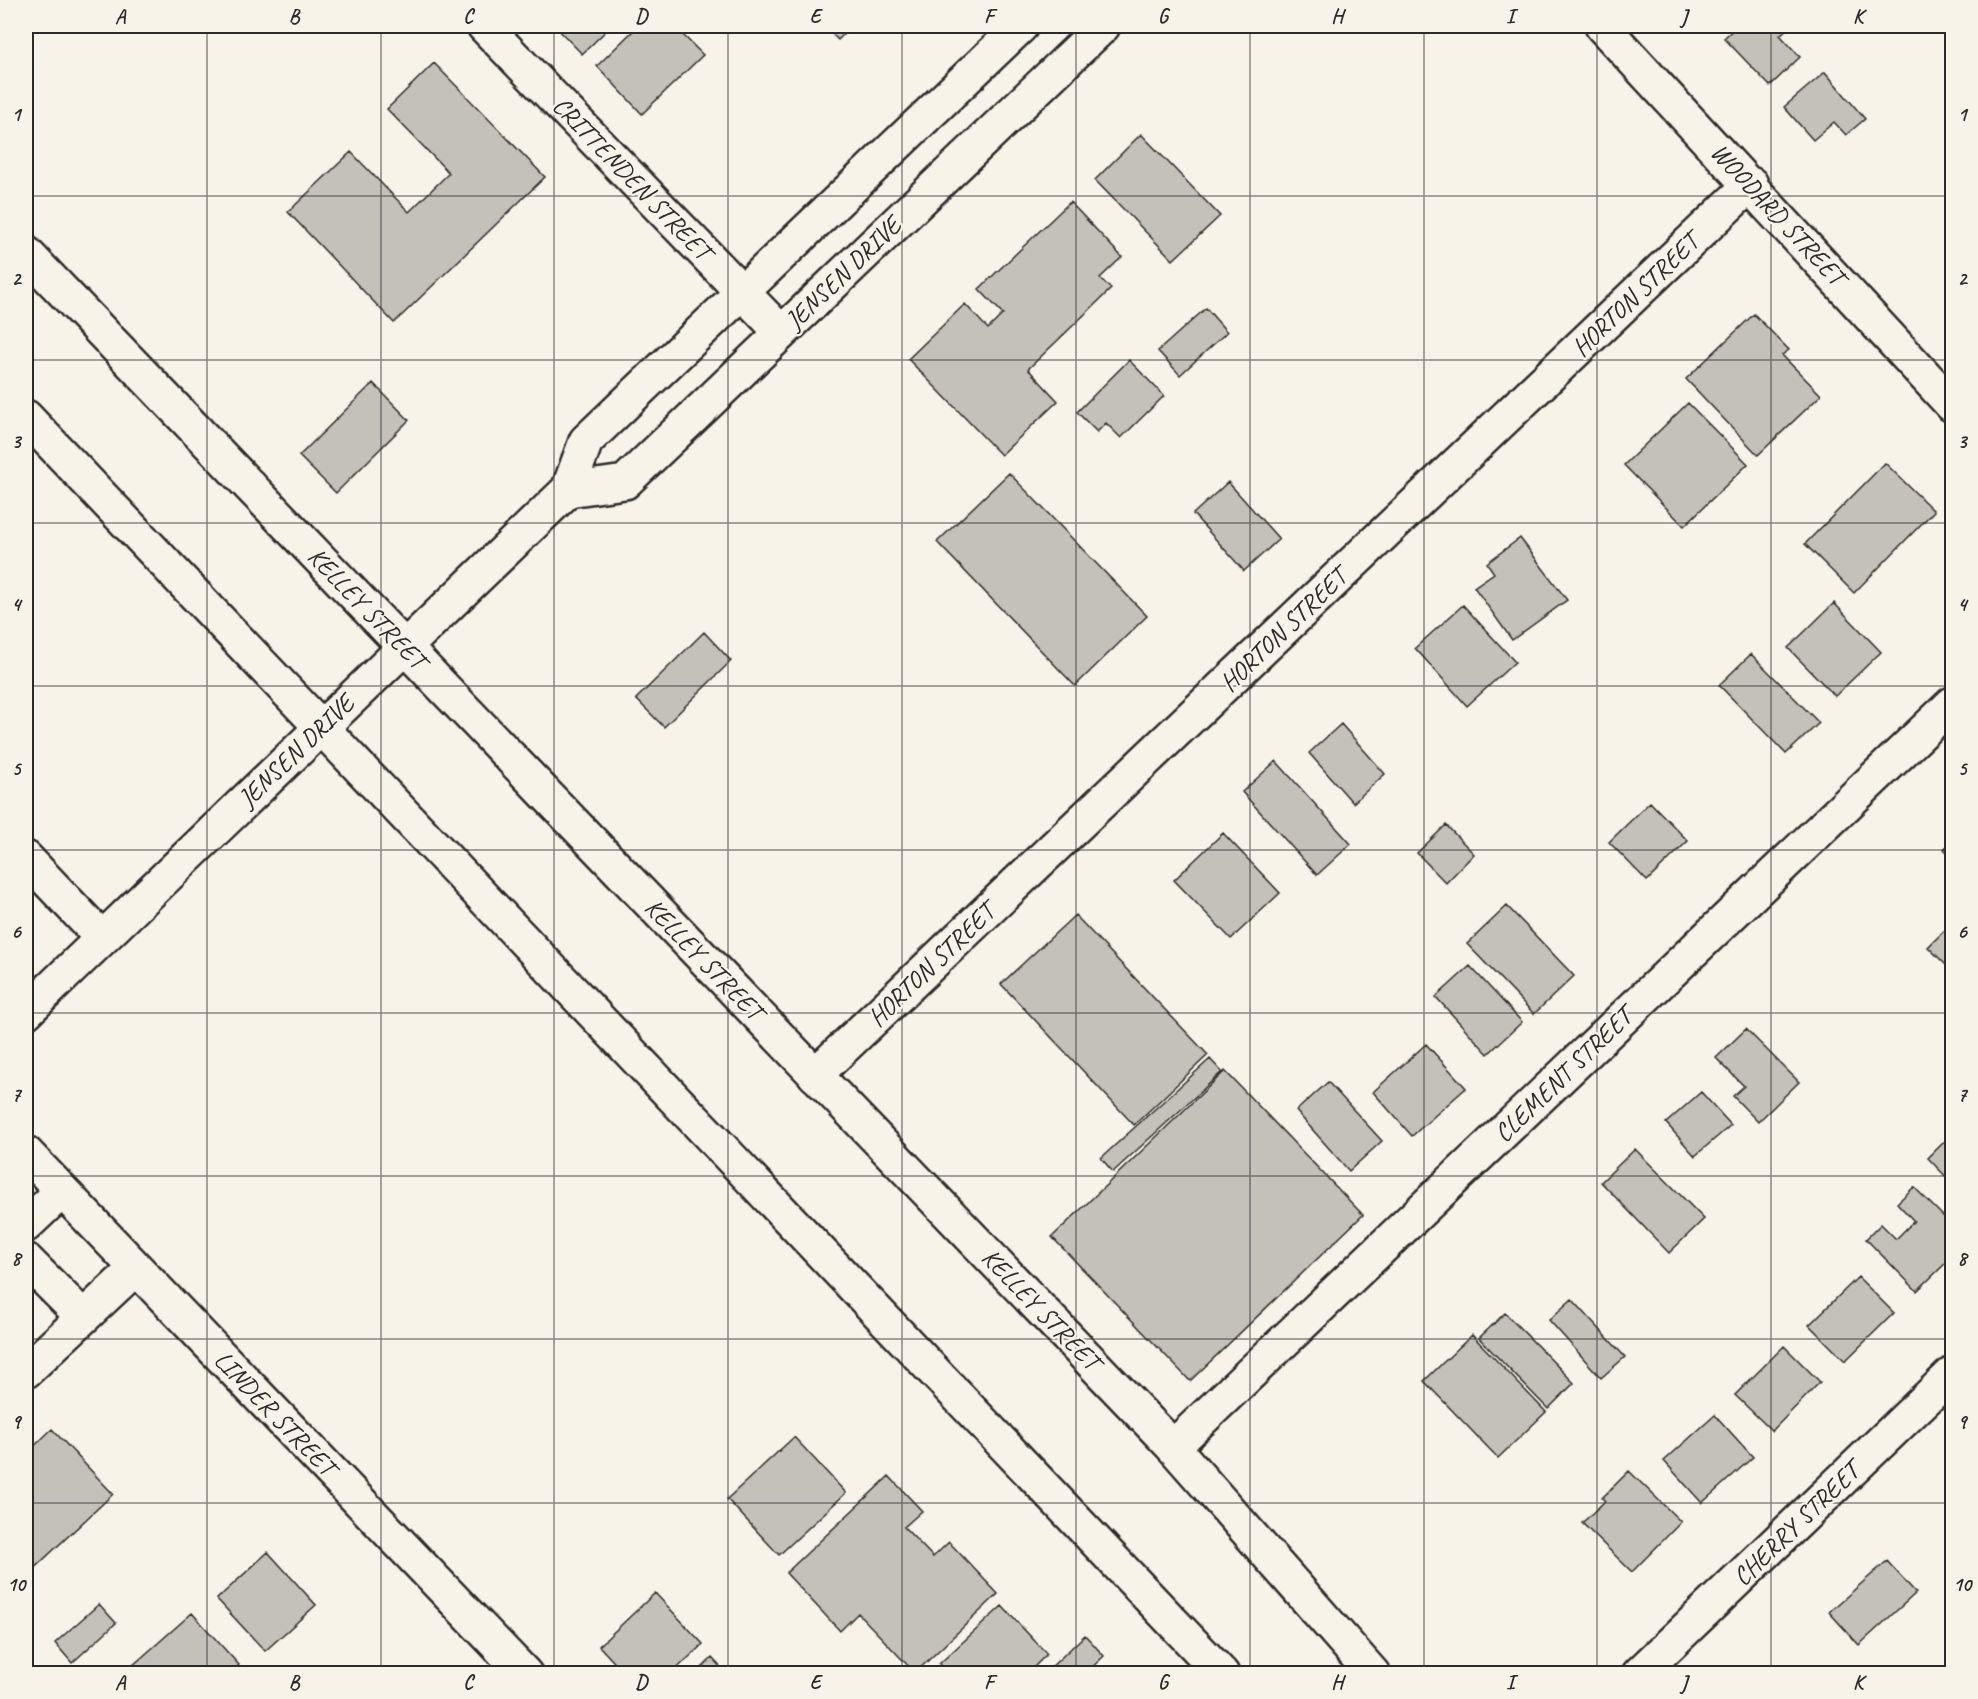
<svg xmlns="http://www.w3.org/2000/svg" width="1978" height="1699" viewBox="0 0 1978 1699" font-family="Caveat,sans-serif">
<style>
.building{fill:#c4c1b9;stroke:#2b2b2b;stroke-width:1.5}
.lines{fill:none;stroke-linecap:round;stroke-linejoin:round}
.minor-casing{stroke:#2b2b2b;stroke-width:38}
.major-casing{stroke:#2b2b2b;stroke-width:38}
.minor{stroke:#f7f3e8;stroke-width:33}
.major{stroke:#f7f3e8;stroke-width:33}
.grid{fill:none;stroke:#2b2b2b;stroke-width:1.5;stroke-opacity:0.55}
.labels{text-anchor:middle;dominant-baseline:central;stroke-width:4.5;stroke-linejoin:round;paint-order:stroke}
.street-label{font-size:26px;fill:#2b2b2b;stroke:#f7f3e8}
.neatline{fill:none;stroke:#2b2b2b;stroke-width:2}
.grid-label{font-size:20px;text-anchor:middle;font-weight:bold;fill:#2b2b2b}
</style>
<rect width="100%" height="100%" fill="#f7f3e8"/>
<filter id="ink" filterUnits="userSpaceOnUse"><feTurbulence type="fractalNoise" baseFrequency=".0167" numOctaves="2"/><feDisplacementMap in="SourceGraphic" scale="12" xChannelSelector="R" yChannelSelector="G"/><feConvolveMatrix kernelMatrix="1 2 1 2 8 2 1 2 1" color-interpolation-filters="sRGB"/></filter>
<g filter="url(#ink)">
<!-- building -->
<path class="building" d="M555,26H611L582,54Z
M638,26H674L703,55L642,114L597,66Z
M824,26H852L838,40Z
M1737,26H1790L1780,35L1800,57L1770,86L1724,38Z
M434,63L545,177L394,323L288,212L351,152L409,212L449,173L387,109Z
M1825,72L1865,119L1846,135L1834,122L1813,140L1784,107Z
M1141,134L1220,216L1173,260L1095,180Z
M1070,202L1122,257L1100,278L1111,289L1028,369L1058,401L1001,455L908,359L965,304L988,329L1003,314L979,289Z
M1206,308L1227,332L1180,375L1158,351Z
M1754,314L1789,350L1782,355L1821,395L1758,455L1686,379Z
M1129,360L1164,396L1121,438L1106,423L1097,432L1077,412Z
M373,383L409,420L336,493L299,456Z
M1688,403L1748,464L1684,526L1624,465Z
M1885,463L1934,511L1854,593L1805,544Z
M1009,473L1147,616L1075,686L937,542Z
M1228,482L1279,539L1244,571L1193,514Z
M1520,538L1567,600L1512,640L1474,587L1494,573L1487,563Z
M1834,603L1881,652L1835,696L1788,648Z
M1463,605L1515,662L1467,706L1415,648Z
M704,632L731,661L664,727L636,699Z
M1751,654L1819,723L1786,754L1719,685Z
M1341,724L1385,774L1353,803L1309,753Z
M1276,761L1351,844L1317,875L1242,792Z
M1650,802L1688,841L1647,881L1609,842Z
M1446,825L1474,854L1446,883L1417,853Z
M1223,833L1280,893L1231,939L1174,880Z
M1952,840V857L1944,849Z
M1507,906L1574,976L1534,1014L1467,944Z
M1075,915L1208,1055L1134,1125L1001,984Z
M1952,923V971L1928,947Z
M1470,966L1522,1022L1488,1054L1436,997Z
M1746,1029L1799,1082L1758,1122L1733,1096L1744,1086L1716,1058Z
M1426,1044L1466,1088L1412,1136L1373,1092Z
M1210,1059L1222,1072L1113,1172L1101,1158Z
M1225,1071L1363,1215L1190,1381L1052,1237Z
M1328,1082L1382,1141L1349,1171L1296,1111Z
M1701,1092L1731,1125L1695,1156L1666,1123Z
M1952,1134V1183L1928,1158Z
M1635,1149L1704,1219L1669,1253L1601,1182Z
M1914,1187L1952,1225V1257L1917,1291L1866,1239L1881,1224L1896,1239L1914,1221L1897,1203Z
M1858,1277L1894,1313L1845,1361L1809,1325Z
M1572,1299L1625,1357L1601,1378L1549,1320Z
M1505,1313L1574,1383L1548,1409L1479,1338Z
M1472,1335L1546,1412L1498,1458L1424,1381Z
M1784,1346L1820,1382L1772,1431L1735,1395Z
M1715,1415L1753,1457L1702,1503L1664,1461Z
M52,1429L113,1494L28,1574L26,1571V1454Z
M794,1437L846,1493L779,1555L727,1499Z
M1629,1471L1681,1522L1632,1572L1582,1523L1605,1501L1602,1498Z
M889,1476L922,1511L904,1527L933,1557L949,1542L998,1594L915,1673L858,1613L840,1631L786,1573Z
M268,1552L316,1605L265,1651L217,1599Z
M1887,1561L1916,1593L1859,1645L1829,1612Z
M655,1593L703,1644L671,1674H625L599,1646Z
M99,1604L116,1623L72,1663L55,1643Z
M1002,1606L1047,1654L1027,1674H948L939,1664Z
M192,1613L239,1665L230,1674H123Z
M1085,1635L1104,1656L1085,1674H1048L1046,1672Z
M712,1658L727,1674H696Z"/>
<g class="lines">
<!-- minor casing -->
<g class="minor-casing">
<path id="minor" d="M484,26L781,332
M1602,26L1952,405
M26,858L102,938
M815,1075L1751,184
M26,1153L525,1674
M26,1225L62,1191
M26,1260L83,1317
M26,1371L136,1268
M1173,1447L1952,704
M1639,1674L1952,1374"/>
</g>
<!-- major casing -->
<g class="major-casing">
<path id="major" d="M26,253L1173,1447L1373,1674
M26,417L1222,1674
M568,490L625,482L1103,26
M26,1012L568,490L586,441L1021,26"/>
</g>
<!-- minor -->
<use href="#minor" class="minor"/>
<!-- major -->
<use href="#major" class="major"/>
</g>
</g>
<!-- grid -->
<path class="grid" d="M207,26V1674M381,26V1674M554,26V1674M728,26V1674M902,26V1674M1076,26V1674M1250,26V1674M1424,26V1674M1597,26V1674M1771,26V1674M26,196H1952M26,360H1952M26,523H1952M26,686H1952M26,850H1952M26,1013H1952M26,1176H1952M26,1339H1952M26,1503H1952"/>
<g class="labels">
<!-- street labels -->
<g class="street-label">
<text transform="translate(632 178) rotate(46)">CRITTENDEN STREET</text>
<text transform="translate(1778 214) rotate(47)">WOODARD STREET</text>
<text transform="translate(843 273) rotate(-44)">JENSEN DRIVE</text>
<text transform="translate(1635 295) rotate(-44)">HORTON STREET</text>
<text transform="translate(367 608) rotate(46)">KELLEY STREET</text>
<text transform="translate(1283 630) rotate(-44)">HORTON STREET</text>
<text transform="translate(296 751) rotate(-44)">JENSEN DRIVE</text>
<text transform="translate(704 959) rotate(46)">KELLEY STREET</text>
<text transform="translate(931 965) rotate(-44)">HORTON STREET</text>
<text transform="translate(1563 1075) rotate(-44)">CLEMENT STREET</text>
<text transform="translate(1041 1309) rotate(46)">KELLEY STREET</text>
<text transform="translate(275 1413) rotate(46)">LINDER STREET</text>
<text transform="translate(1796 1524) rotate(-44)">CHERRY STREET</text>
</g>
</g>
<!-- margin -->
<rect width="1978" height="1699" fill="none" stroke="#f7f3e8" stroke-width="66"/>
<rect x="33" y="33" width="1912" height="1633" class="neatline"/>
<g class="grid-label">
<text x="120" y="23">A</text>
<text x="294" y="23">B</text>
<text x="468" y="23">C</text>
<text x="641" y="23">D</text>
<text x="815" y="23">E</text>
<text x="989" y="23">F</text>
<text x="1163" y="23">G</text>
<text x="1337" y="23">H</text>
<text x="1510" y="23">I</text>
<text x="1684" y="23">J</text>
<text x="1858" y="23">K</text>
<text x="16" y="121">1</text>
<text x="1962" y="121">1</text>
<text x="16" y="285">2</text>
<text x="1962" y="285">2</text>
<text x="16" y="448">3</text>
<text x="1962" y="448">3</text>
<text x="16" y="611">4</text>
<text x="1962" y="611">4</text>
<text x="16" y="775">5</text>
<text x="1962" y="775">5</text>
<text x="16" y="938">6</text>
<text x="1962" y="938">6</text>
<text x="16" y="1101">7</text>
<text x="1962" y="1101">7</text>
<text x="16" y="1265">8</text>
<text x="1962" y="1265">8</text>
<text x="16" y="1428">9</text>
<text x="1962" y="1428">9</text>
<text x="16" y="1591">10</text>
<text x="1962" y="1591">10</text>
<text x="120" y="1689">A</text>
<text x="294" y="1689">B</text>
<text x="468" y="1689">C</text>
<text x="641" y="1689">D</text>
<text x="815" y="1689">E</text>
<text x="989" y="1689">F</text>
<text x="1163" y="1689">G</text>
<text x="1337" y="1689">H</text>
<text x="1510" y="1689">I</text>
<text x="1684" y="1689">J</text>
<text x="1858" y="1689">K</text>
</g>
</svg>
